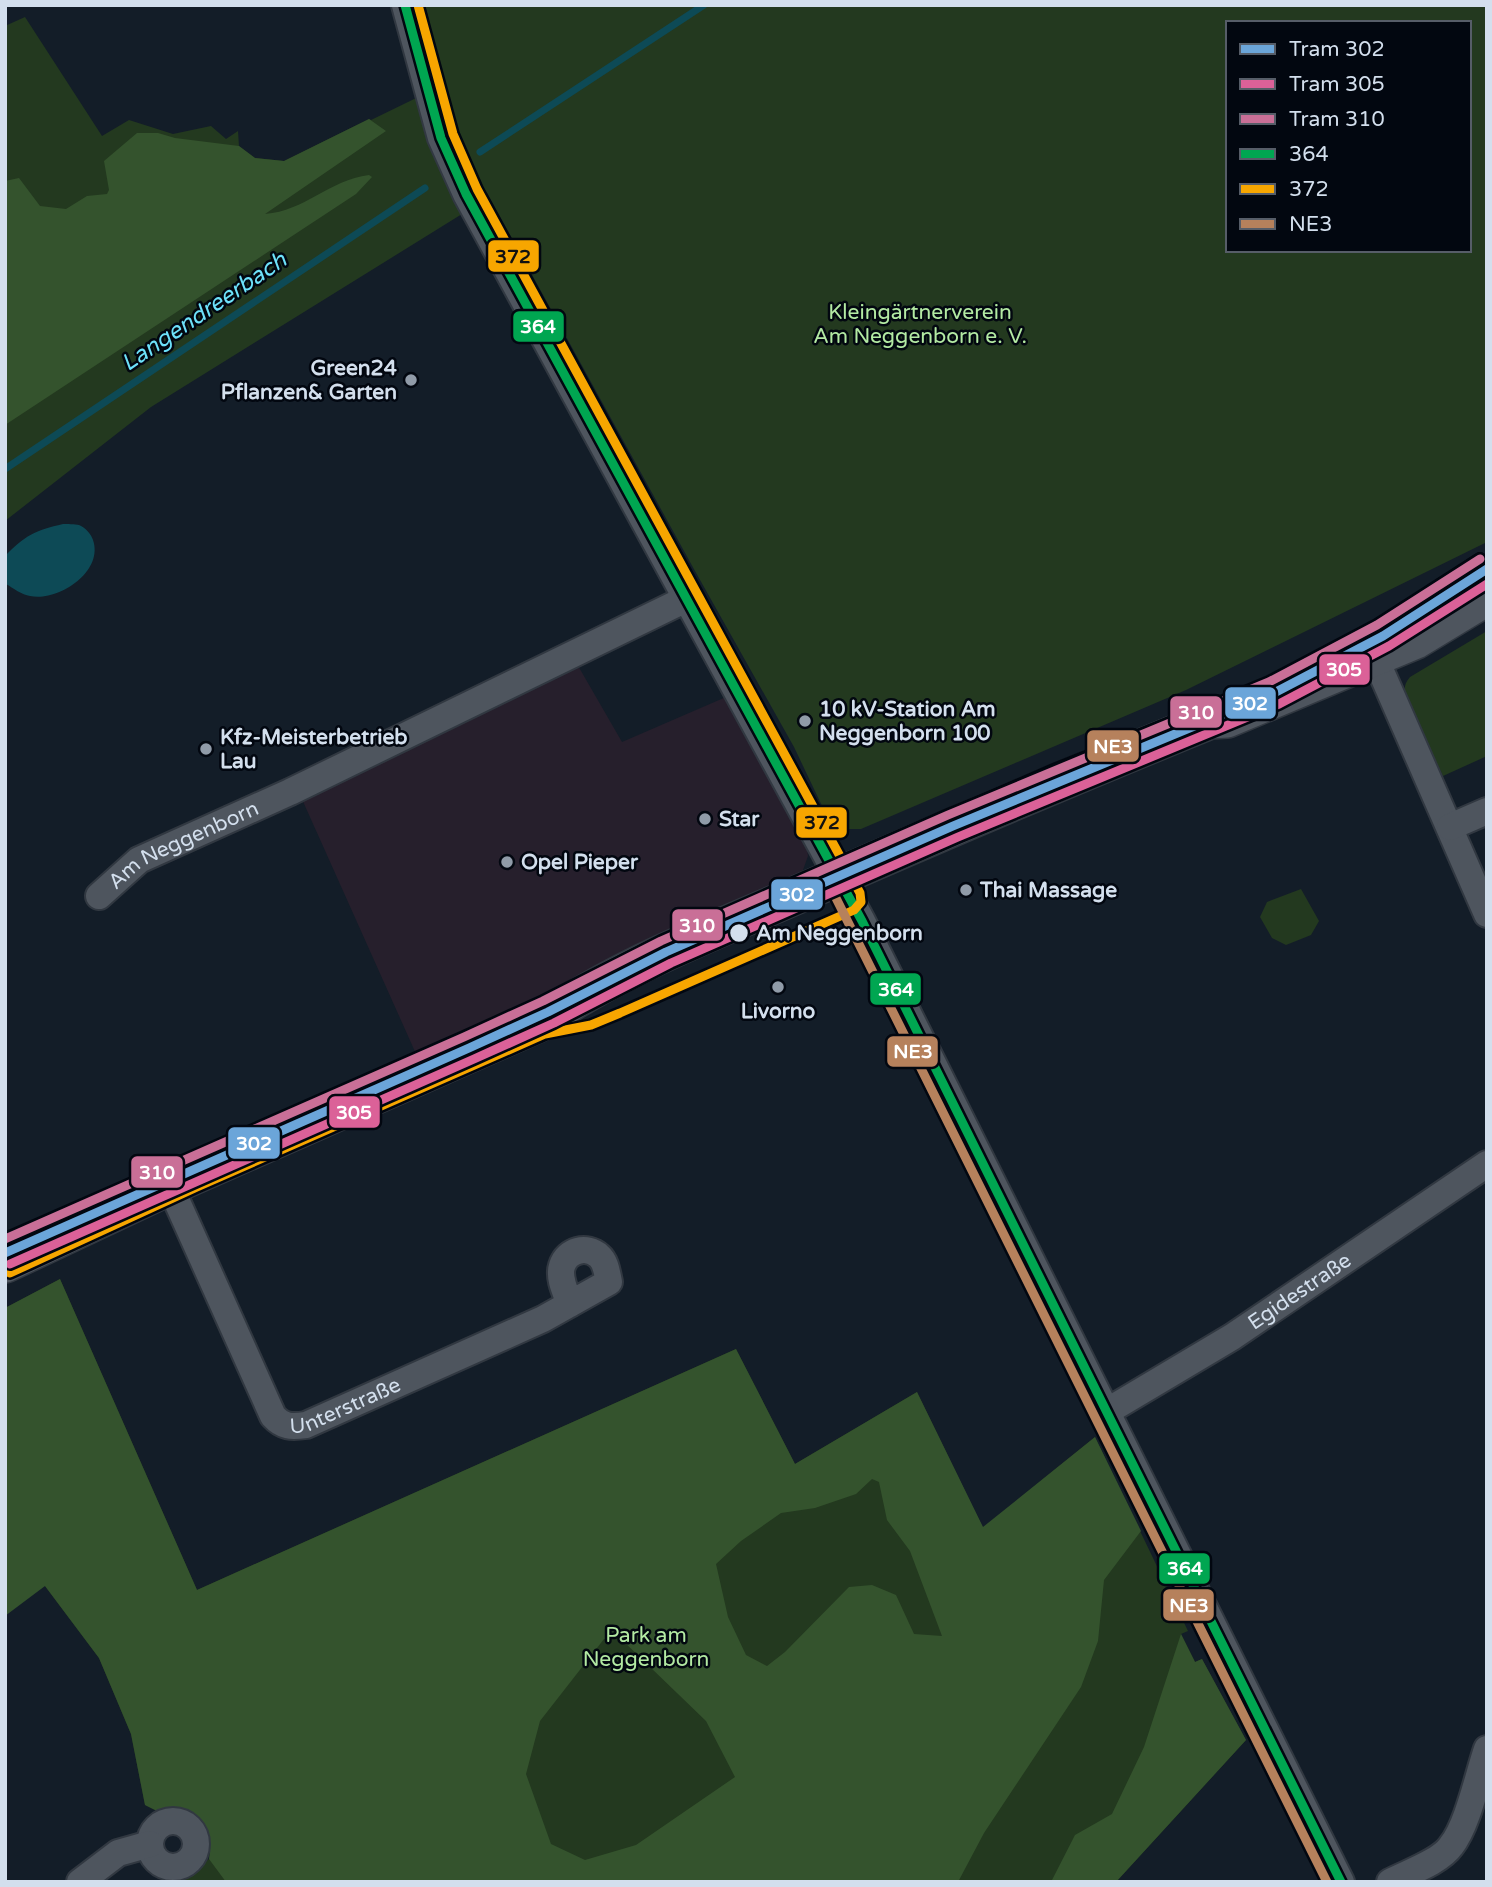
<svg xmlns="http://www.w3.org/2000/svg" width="1492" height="1887" viewBox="0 0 1492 1887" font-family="'Varela Round',sans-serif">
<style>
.commercial{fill:#261f2c}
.green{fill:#23391f;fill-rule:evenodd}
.forest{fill:#34532d;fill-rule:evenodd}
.water{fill:#0d4a56}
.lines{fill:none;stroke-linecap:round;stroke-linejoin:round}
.stream{stroke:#0d4a56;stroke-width:7}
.street-casing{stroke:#313841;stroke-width:30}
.secondary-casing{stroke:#313841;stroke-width:40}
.street{stroke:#4e555e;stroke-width:26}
.secondary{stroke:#4e555e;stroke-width:37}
.bus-1-casing{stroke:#020710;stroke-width:14}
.bus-2-casing{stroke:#020710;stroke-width:14}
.bus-3-casing{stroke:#020710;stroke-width:14}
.bus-1{stroke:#00a651;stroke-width:9}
.bus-2{stroke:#f7a600;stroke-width:9}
.bus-3{stroke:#b6815c;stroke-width:9}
.tram-1-casing{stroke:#020710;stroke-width:14}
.tram-2-casing{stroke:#020710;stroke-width:14}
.tram-3-casing{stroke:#020710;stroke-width:14}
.tram-1{stroke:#6ba5d9;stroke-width:9}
.tram-2{stroke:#db6198;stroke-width:9}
.tram-3{stroke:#c96f97;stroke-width:9}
.poi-dot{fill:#909ba8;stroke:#020710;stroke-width:2.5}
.stop-dot{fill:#d3dfed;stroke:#020710;stroke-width:2.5}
.labels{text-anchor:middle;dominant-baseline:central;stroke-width:5;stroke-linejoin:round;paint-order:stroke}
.park-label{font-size:21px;fill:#b3eaa3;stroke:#020710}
.poi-label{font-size:21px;font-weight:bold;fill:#d3dfed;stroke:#020710;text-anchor:start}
.street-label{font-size:21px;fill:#d3dfed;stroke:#020710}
.stop-label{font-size:21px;font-weight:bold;fill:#d3dfed;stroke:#020710;text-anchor:start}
.water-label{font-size:23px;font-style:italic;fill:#6de2fa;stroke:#020710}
.line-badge{stroke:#020710;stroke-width:2.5}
.badge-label{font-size:19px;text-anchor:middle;font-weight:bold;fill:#fff}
.pale-badge-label{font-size:19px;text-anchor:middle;font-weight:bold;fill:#111}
</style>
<rect width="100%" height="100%" fill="#131d28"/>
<!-- commercial -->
<path class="commercial" d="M577,664L622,742L726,697L807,848L808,856L803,870L796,880L786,886L417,1056L301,797Z"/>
<!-- green -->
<path class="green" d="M425,5H1487V542L1186,690L861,829H833L794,747L695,571L487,193L462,214L151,407L5,521V26L25,17L102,136L129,120L173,134L211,126L226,139L238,131L239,146L255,158L284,161L369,119L371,120L445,84ZM1228,23H1469V250H1228Z
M1487,631V756L1443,776L1407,701C1404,691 1403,685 1410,677Z
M1301,889L1319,921L1311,935L1286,945L1272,938L1260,917L1267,902Z
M60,1279L197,1590L736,1349L795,1464L917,1392L983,1528L1095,1437L1188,1631L1181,1634L1195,1662L1202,1659L1246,1740L1116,1882H179L209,1859C210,1852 211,1844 209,1837C203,1813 179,1802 157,1811L145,1805L131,1734L99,1658L45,1586L5,1308Z"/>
<!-- forest -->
<path class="forest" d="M369,119L386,131L265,214C305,211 329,180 369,175L372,177L356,194L5,425V181L19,178L40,206L66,209L87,196L107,194L109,190L104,161L137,133H158L175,138L239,146L255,158L284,161Z
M60,1279L197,1590L736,1349L795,1464L917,1392L983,1527L1095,1437L1141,1531L1104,1580L1098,1641L1081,1687L984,1833L958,1882H226L209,1859C210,1852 211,1844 209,1837C203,1813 179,1802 157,1811L145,1805L131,1734L99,1658L45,1586L5,1616V1308ZM872,1479L879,1482L887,1520L910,1551L942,1636L914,1634L896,1595L872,1585L849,1587L785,1652L767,1666L746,1655L728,1617L716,1564L741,1541L781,1513L815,1508L856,1494ZM620,1638L706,1721L735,1777L636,1845L585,1860L551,1844L526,1774L540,1721L604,1639Z
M1181,1634L1195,1662L1202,1659L1246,1740L1116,1882H1051L1075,1835L1112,1814L1144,1747Z"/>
<!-- water -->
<path class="water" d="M63,524C67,524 75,524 79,525C86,528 91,534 93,540C104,572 58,602 30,596C22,595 13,588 6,584L5,556C24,536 36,530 63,524Z"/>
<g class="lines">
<!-- stream -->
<path class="stream" d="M480,152L704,5
M5,469L425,188"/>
<!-- street casing -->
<g class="street-casing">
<g id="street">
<path d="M405,5L441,138L466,194L862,921L1341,1882"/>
<path d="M1369,644L1487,914"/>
<path d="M1450,827L1487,811"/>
<path id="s1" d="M99,896L139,860L290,792L686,599"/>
<path id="s2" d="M170,1186L273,1416C283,1427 291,1427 306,1425L543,1319L609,1282C607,1273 606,1262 599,1256C587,1245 567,1250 562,1266C558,1278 566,1293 570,1304"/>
<path id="s3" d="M1106,1412L1232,1337L1487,1164"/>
<circle cx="173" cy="1844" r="23"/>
<path d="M80,1882L118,1853L150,1844"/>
<path d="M1390,1882C1407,1873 1440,1862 1451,1846C1468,1825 1478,1775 1487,1749"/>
</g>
</g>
<!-- secondary casing -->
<g class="secondary-casing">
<path id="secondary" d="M5,1264L170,1186L541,1022C622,965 717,930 808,890C941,832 1075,775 1210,720L1227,719L1416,640L1487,597"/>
</g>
<!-- street -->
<use href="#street" class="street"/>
<!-- secondary -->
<use href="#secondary" class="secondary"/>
<!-- bus-1 casing -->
<g class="bus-1-casing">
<path id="bus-1" d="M405,5L441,138L466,194L862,921L1341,1882"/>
</g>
<!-- bus-2 casing -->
<g class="bus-2-casing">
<path id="bus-2" d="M10,1273L197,1187L545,1034L591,1025L620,1013L854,910L861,902L860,893L477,189L453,134L418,5"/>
</g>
<!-- bus-3 casing -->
<g class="bus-3-casing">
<path id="bus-3" d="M1327,1882L825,876L832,866L1056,769L1205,709L1225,705L1257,695L1372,629L1480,559"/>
</g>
<!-- bus-1 -->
<use href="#bus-1" class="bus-1"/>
<!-- bus-2 -->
<use href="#bus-2" class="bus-2"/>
<!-- bus-3 -->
<use href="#bus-3" class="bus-3"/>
<!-- tram-1 casing -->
<g class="tram-1-casing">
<path id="tram-1" d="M5,1253L469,1048L548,1012L666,952L953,826L1274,693L1383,636L1487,569"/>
</g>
<!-- tram-2 casing -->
<g class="tram-2-casing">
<path id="tram-2" d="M10,1264L474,1059L554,1023L671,963L958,837L1279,704L1389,646L1487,584"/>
</g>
<!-- tram-3 casing -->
<g class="tram-3-casing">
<path id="tram-3" d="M5,1239L464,1037L543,1001L661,941L948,815L1269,682L1377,625L1480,559"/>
</g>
<!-- tram-1 -->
<use href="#tram-1" class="tram-1"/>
<!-- tram-2 -->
<use href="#tram-2" class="tram-2"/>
<!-- tram-3 -->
<use href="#tram-3" class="tram-3"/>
</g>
<!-- markers -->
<g class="poi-dot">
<circle cx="411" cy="380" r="7"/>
<circle cx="805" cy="721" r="7"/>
<circle cx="206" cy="749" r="7"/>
<circle cx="705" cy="819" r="7"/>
<circle cx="507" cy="862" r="7"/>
<circle cx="966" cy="890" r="7"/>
<circle cx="778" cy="987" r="7"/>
</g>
<circle class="stop-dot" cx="739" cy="933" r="10"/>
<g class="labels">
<!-- park labels -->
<g class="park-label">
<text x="920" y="312">Kleingärtnerverein<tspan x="920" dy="24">Am Neggenborn e. V.</tspan></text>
<text x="646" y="1635">Park am<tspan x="646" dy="24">Neggenborn</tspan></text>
</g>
<!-- poi labels -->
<g class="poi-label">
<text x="397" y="368" text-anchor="end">Green24<tspan x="397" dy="24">Pflanzen&amp; Garten</tspan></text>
<text x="819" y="709">10 kV-Station Am<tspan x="819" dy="24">Neggenborn 100</tspan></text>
<text x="220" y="737">Kfz-Meisterbetrieb<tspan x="220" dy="24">Lau</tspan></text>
<text x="719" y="819">Star</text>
<text x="521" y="862">Opel Pieper</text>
<text x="980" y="890">Thai Massage</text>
<text x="778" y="1011" text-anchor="middle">Livorno</text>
</g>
<!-- street labels -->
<g class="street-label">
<text stroke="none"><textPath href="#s1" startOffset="100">Am Neggenborn</textPath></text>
<text stroke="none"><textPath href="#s3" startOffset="228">Egidestraße</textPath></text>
<text stroke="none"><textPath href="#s2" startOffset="331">Unterstraße</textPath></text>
</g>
<!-- stop labels -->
<g class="stop-label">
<text x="756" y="933">Am Neggenborn</text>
</g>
<!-- water labels -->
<g class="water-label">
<text transform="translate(204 312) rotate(-34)">Langendreerbach</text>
</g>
</g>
<g class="line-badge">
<rect x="487" y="239" width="53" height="34" rx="7" fill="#f7a600"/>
<rect x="512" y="310" width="53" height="33" rx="7" fill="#00a651"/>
<rect x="1318" y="653" width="53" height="33" rx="7" fill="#db6198"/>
<rect x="1224" y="686" width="53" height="34" rx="7" fill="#6ba5d9"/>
<rect x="1169" y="695" width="54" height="34" rx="7" fill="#c96f97"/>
<rect x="1086" y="729" width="54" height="34" rx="7" fill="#b6815c"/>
<rect x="795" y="806" width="53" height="33" rx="7" fill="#f7a600"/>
<rect x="770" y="878" width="54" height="33" rx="7" fill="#6ba5d9"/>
<rect x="671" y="908" width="53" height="34" rx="7" fill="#c96f97"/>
<rect x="869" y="972" width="53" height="34" rx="7" fill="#00a651"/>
<rect x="886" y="1035" width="53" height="33" rx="7" fill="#b6815c"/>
<rect x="328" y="1095" width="53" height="34" rx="7" fill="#db6198"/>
<rect x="227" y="1126" width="54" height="34" rx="7" fill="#6ba5d9"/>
<rect x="130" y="1155" width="54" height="34" rx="7" fill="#c96f97"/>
<rect x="1158" y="1552" width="53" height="33" rx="7" fill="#00a651"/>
<rect x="1162" y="1588" width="53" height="34" rx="7" fill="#b6815c"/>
</g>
<g class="badge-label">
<text x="538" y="333">364</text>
<text x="1344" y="676">305</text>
<text x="1250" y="710">302</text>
<text x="1196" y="719">310</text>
<text x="1113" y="753">NE3</text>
<text x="797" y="901">302</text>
<text x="697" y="932">310</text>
<text x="896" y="996">364</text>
<text x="913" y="1058">NE3</text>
<text x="354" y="1119">305</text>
<text x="254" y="1150">302</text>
<text x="157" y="1179">310</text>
<text x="1185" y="1575">364</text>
<text x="1189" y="1612">NE3</text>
</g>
<g class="pale-badge-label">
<text x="513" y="263">372</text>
<text x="822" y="829">372</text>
</g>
<!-- border -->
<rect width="1492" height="1887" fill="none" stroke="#d3dfed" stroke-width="14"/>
<!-- legend -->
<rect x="1226" y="21" width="245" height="231" fill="#020710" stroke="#565d68" stroke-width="2"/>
<rect x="1240" y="44" width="35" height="10" fill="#6ba5d9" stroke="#565d68" stroke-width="2"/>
<text x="1289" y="56" font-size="21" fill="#d3dfed">Tram 302</text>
<rect x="1240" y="79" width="35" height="10" fill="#db6198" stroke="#565d68" stroke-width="2"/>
<text x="1289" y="91" font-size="21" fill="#d3dfed">Tram 305</text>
<rect x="1240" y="114" width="35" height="10" fill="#c96f97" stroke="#565d68" stroke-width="2"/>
<text x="1289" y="126" font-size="21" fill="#d3dfed">Tram 310</text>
<rect x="1240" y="149" width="35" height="10" fill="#00a651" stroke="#565d68" stroke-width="2"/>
<text x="1289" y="161" font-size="21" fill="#d3dfed">364</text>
<rect x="1240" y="184" width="35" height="10" fill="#f7a600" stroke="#565d68" stroke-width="2"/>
<text x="1289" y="196" font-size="21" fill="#d3dfed">372</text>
<rect x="1240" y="219" width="35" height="10" fill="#b6815c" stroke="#565d68" stroke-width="2"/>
<text x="1289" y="231" font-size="21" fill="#d3dfed">NE3</text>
</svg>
